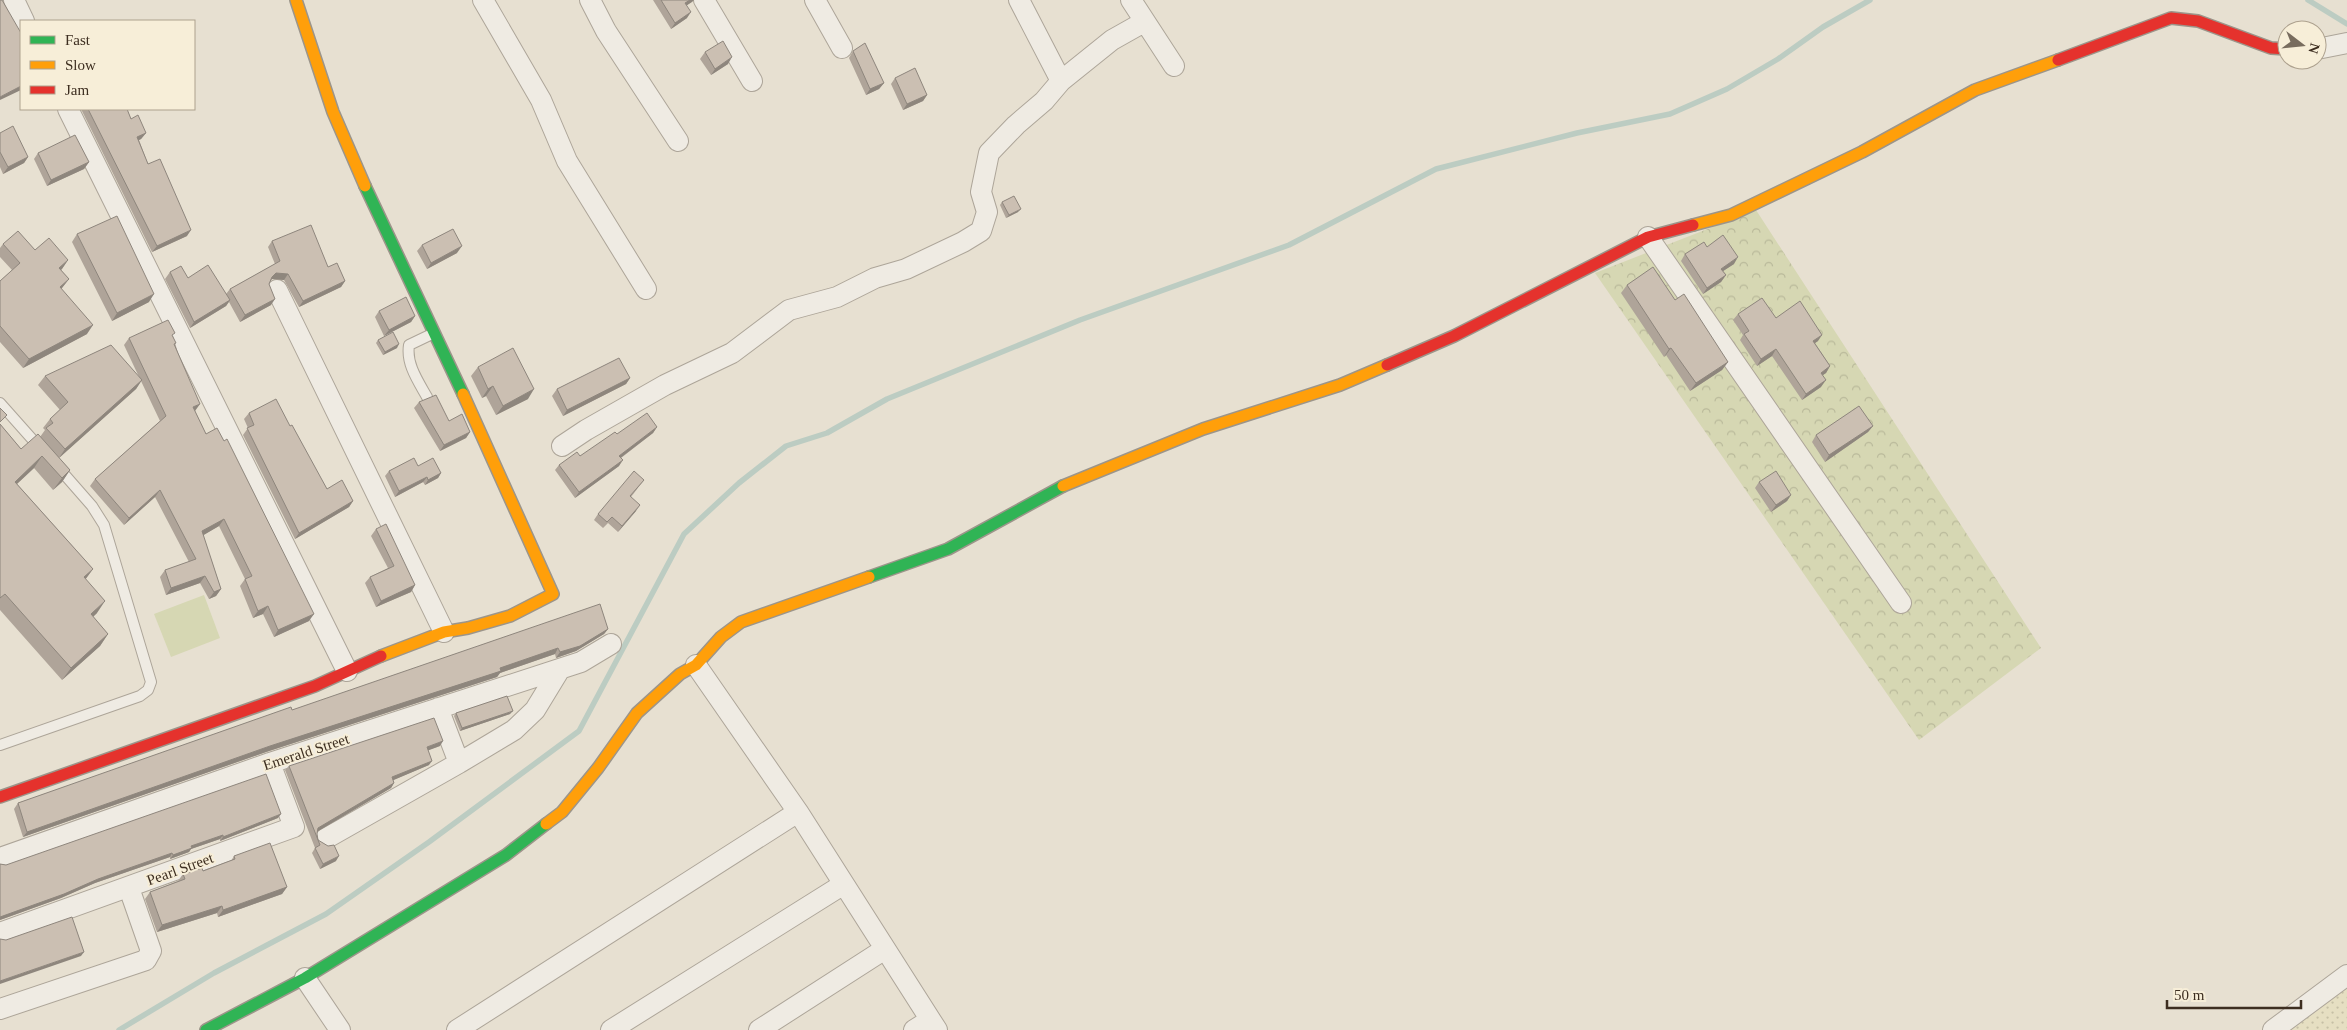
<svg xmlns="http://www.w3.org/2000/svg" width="2347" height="1030" viewBox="0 0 2347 1030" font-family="'Times New Roman',serif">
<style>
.farmland{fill:url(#farmland-dots)}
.forest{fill:url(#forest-crowns)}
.park{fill:#d6d7b3}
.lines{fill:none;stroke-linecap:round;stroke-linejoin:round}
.stream{stroke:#bcccc2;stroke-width:5.5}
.lane-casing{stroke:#ada599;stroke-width:12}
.street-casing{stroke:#ada599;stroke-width:22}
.fast-casing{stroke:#9c958a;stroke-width:14}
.slow-casing{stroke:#9c958a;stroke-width:14}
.jam-casing{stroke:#9c958a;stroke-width:14}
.lane{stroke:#efebe3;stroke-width:10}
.street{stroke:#efebe3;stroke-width:20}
.fast{stroke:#30b455;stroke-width:11}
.slow{stroke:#ff9f0a;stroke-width:11}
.jam{stroke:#e5322d;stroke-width:11}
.wall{fill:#afa499}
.shaded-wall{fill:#8e867d}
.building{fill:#cbbfb2;stroke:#8e867d}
.labels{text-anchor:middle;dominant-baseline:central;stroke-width:4;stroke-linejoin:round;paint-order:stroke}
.street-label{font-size:15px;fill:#3d2e20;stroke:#f7eed8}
</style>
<defs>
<pattern id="farmland-dots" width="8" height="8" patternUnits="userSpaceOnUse" patternTransform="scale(1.25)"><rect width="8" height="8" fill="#e6dfc2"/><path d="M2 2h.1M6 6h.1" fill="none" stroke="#c6c0a6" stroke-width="1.8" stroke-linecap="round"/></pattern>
<pattern id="forest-crowns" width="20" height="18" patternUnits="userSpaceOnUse" patternTransform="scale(1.25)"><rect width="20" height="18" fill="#d6d7b3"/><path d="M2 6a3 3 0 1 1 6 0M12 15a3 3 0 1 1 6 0" fill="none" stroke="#b9b99a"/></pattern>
</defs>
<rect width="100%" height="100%" fill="#e7e0d1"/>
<!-- farmland -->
<path class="farmland" d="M2347,986V1030H2289L2317,1011Z"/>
<!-- forest -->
<path class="forest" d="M1756,210L2041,648L1919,740L1595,273Z"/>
<!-- park -->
<path class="park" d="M204,595L220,638L171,657L154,614Z"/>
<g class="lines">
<!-- stream -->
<path class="stream" d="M2308,0L2347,24
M119,1030L214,973L326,914L429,842L579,731L684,534L739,483L786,446L827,433L887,399L1080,320L1289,245L1436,169L1577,133L1670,114L1727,89L1778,59L1823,27L1870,0"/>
<!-- lane casing -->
<g class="lane-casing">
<path id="lane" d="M427,397C418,381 406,364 409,345L432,334
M0,403L40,448
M0,745L140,696L148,690L151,682L104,525L92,506L57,466"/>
</g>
<!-- street casing -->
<g class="street-casing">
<path id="street" d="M14,0L24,21
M483,0L541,100L567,161L646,289
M590,0L606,31L678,141
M704,0L752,81
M815,0L842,48
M1131,0L1174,66
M2317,49L2347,43
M1061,81L1112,40L1144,22
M68,109L347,671
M1648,237L1901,603
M277,290L444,632
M562,446L586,430L665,385L732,353L789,310L837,297L875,278L906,269L963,242L981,231L987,212L981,192L989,153L1016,125L1044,101L1061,81L1019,0
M696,665L798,812L937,1030
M438,708L459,763
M325,839L459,763L514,730L535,710L560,669
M0,858L270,763L581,662L611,644
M0,933L294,827L270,763
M305,978L340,1030
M0,1009L146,960L151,951L129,888
M457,1030L798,812
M611,1030L844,884
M759,1030L885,949
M914,1030L930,1020
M2273,1030L2347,975"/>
</g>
<!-- fast casing -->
<g class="fast-casing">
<path id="fast" d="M365,186L463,394
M869,577L948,549L1063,486
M206,1030L305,978L506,855L546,824"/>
</g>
<!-- slow casing -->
<g class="slow-casing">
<path id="slow" d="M296,0L333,112L365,186
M1693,225L1731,215L1862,152L1975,90L2058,60
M1063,486L1203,429L1340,385L1387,365
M381,656L444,632L468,628L510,616L553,594L463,394
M546,824L562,812L598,768L637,713L680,674L696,665L721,637L741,622L869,577"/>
</g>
<!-- jam casing -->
<g class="jam-casing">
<path id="jam" d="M2058,60L2171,18L2198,21L2271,48L2287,49
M1387,365L1454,336L1648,237L1693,225
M0,797L315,686L381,656"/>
</g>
<!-- lane -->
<use href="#lane" class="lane"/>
<!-- street -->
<use href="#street" class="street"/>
<!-- fast -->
<use href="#fast" class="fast"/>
<!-- slow -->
<use href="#slow" class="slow"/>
<!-- jam -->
<use href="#jam" class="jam"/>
</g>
<!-- wall -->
<path class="wall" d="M653,0H694L687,5V18L671,29Z
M853,51L884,83L879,89L866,95L849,58Z
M705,52L728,64L711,75L700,59Z
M895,78L927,95L923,101L903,110L891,84Z
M81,109H127L131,119L146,133L141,139L139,140L148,164L187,236L152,252Z
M0,133L28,157L24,163L3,174L0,167Z
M38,153L89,162L84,169L47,186L34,159Z
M1002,202L1018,212L1006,218L1000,205Z
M77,234L149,302L112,321L72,242Z
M272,241L328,267L345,281L341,287L299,307L284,280L272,279L270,281L269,284L271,305L240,322L229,302L226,306L190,328L165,279L170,272L188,278L226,294L230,289L275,264L268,247Z
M3,244L35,250L68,260L61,270L69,279L61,289L87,334L23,368L0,342V281L12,270L0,257V248Z
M422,245L457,253L427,269L417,251Z
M1685,254L1734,264L1723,271L1726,275L1721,282L1703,294L1681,261Z
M1627,285L1675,300L1728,362L1722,370L1690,391L1666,355L1664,357L1621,293Z
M379,311L415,316L411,322L384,336L375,317Z
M1738,314L1776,318L1818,341L1815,343L1830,366L1826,373L1822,375L1821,387L1802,400L1772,356L1757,366L1740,340L1743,335L1733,320Z
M173,336L195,411L206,434L309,621L274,637L263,614L253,618L240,586L245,579L219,526L203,535L221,589L216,596L209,599L200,583L166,595L160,577L165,570L189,562L155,497L124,525L90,486L95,479L160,421L141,381L136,389L59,458L70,470L62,482L53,490L34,468L17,484L93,569L85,580L97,613L93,617L108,634L100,646L62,680L0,610V424L21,449L40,437L45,430L43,428L50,419L60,410L38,385L45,376L139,377L124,345L129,338Z
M378,340L397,348L383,355L376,343Z
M478,367L528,399L496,415L486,396L482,398L471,376Z
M630,378L626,384L563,416L552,396L557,389Z
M419,402L449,421L470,432L466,438L440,451L414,408Z
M249,413L290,426L327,489L353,501L349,507L295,539L243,435L248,428L244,419Z
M1873,426L1868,432L1825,462L1812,442L1816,435Z
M657,427L653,433L621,458L619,466L575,498L555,470L559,465L580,456L617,434Z
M418,466L441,473L438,478L425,485L423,482L395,497L385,476L389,471Z
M644,480L631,497L636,511L618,532L608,523L603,528L594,520L598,514Z
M1759,482L1791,495L1787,501L1771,512L1755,488Z
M376,529L415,585L411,592L376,607L365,583L370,577L388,568L371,536Z
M608,629L604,634L576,651L556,658L555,654L500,673L497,677L266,752L23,837L14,809L18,803L292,710Z
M456,713L510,714L460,731L454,716Z
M440,746L428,750L429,765L393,780L394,783L391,788L317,831V834L318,840L336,861L320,869L312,853L315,848L285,770L289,766Z
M278,818L220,841V839L191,849L189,852L170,859V857L95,883L61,898L0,920V864L6,865Z
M234,856L287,887L282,894L218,917L217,913L157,932L145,899L150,892L178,881L183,874L203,871L231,861Z"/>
<!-- shaded-wall -->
<path class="shaded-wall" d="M690,0H694L692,2L681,9L685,3Z
M691,12L687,18L671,29L675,23Z
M732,57L728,64L711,75L715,69Z
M884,83L879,89L866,95L870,89Z
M21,86V90L0,100V97Z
M927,95L923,101L903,110L907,104Z
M146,133L141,139L133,143L137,137Z
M28,157L24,163L3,174L8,167Z
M89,162L84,169L47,186L51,180Z
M1021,209L1018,212L1006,218L1009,215Z
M191,230L187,236L152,252L157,246Z
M462,246L457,253L427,269L431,263Z
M1738,257L1734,264L1717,275L1721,269Z
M68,260L62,269L53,277L59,268Z
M276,273L288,274L284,280L272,279L267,283L272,277Z
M1726,275L1721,282L1703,294L1707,288Z
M69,279L62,288L53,296L60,287Z
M345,281L341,287L299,307L303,301Z
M154,294L149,302L112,321L117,313Z
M275,299L271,305L240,322L245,315Z
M230,300L226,306L190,328L194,322Z
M415,316L411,322L384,336L389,330Z
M93,325L87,334L23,368L29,359Z
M1822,335L1818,341L1809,347L1813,341Z
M399,344L397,348L383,355L385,352Z
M1671,348L1666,355L1664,357L1669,349Z
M1776,349L1772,356L1757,366L1761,359Z
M1728,362L1722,370L1690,391L1696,383Z
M1830,366L1826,373L1816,380L1821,373Z
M630,378L626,384L563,416L567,410Z
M142,380L136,389L59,458L65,449Z
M1826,380L1821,387L1802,400L1806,394Z
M493,386L486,396L482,398L488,389Z
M534,389L528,399L496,415L503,406Z
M200,404L195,411L188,414L193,407Z
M1873,426L1868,432L1825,462L1829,455Z
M657,427L653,433L615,462L619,456Z
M470,432L466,438L440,451L444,445Z
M42,456L34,468L6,494L15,482Z
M623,460L619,466L575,498L579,492Z
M70,470L62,482L53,490L62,478Z
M441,473L438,478L425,485L428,480Z
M427,477L423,482L395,497L399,491Z
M160,490L155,497L124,525L129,518Z
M1791,495L1787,501L1771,512L1776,505Z
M353,501L349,507L295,539L299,533Z
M640,505L636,511L618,532L622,526Z
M224,519L219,526L197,539L202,531Z
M93,569L84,581V577Z
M205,576L200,583L166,595L171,588Z
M415,585L411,592L376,607L381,601Z
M221,589L216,596L209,599L214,592Z
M105,601L97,613L83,626L91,614Z
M268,606L263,614L253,618L258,611Z
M314,614L309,621L274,637L278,630Z
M608,629L604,634L576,651L556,658L560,652Z
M108,634L100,646L62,680L71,668Z
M558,648L555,654L500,673L497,677L266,752L23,837L27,832L270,746Z
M513,711L510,714L460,731L462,728Z
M443,741L440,746L424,752L427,747Z
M432,761L429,765L389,782L392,777Z
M394,783L391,788L315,833L318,828Z
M281,814L278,818L220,841L223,837Z
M223,835L220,839L191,849L189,852L170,859L173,855L191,846Z
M172,853L170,857L95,883L61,898L0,920V917L98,879Z
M339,856L336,861L320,869L323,864Z
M287,887L282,894L218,917L223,910Z
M222,906L217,913L157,932L162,925Z
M84,952L81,956L0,984V981Z"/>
<!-- building -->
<path class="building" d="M0,0H2L21,33V86L0,97Z
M661,0H690L685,3L691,12L675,23Z
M723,41L732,57L715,69L705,52Z
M865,43L884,83L870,89L853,51Z
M915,68L927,95L907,104L895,78Z
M88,109H127L131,119L138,115L146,133L137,137L148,164L160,159L191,230L157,246Z
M13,126L28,157L8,167L0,152V133Z
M75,135L89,162L51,180L38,153Z
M1014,196L1021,209L1009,215L1002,202Z
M117,216L154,294L117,313L77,234Z
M311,225L328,267L337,263L345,281L303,301L288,274L276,273L272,277L269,284L275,299L245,315L230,289L280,261L272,241Z
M453,229L462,246L431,263L422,245Z
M18,231L35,250L49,238L68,260L59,268L69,279L60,287L93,325L29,359L0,326V281L20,263L3,244Z
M1723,235L1738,257L1721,269L1726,275L1707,288L1685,254L1704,242L1707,247Z
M208,265L230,300L194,322L170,272L181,266L188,278Z
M1653,267L1675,300L1684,294L1728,362L1696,383L1671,348L1669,349L1627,285Z
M406,297L415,316L389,330L379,311Z
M1762,298L1776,318L1800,301L1822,335L1813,341L1830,366L1821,373L1826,380L1806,394L1776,349L1761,359L1744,334L1749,331L1738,314Z
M168,320L175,333L172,335L176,343L174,344L200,404L193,407L206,434L217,428L224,441L227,439L314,614L278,630L268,606L258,611L245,579L252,576L224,519L202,531L221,589L214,592L205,576L171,588L165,570L196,559L160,490L129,518L95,479L166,416L129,338Z
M393,332L399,344L385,352L378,340Z
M111,345L142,380L65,449L46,428L53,423L50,419L68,402L45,376Z
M513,348L534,389L503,406L493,386L488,389L478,367Z
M619,358L630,378L567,410L557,389Z
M436,395L449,421L462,414L470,432L444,445L419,402Z
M276,399L290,426L292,425L327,489L342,480L353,501L299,533L247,428L254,425L249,413Z
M1859,406L1873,426L1829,455L1816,435Z
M0,408L7,415L0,422Z
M647,413L657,427L619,456L623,460L579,492L559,465L577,452L580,456L615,432L617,434Z
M0,424L21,449L38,434L70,470L62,478L42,456L15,482L93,569L84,577L105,601L91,614L108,634L71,668L5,594L0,598Z
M414,458L418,466L433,458L441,473L428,480L427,477L399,491L389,471Z
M634,471L644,480L630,496L640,505L622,526L612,517L607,522L598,514Z
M1776,471L1791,495L1776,505L1759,482Z
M386,524L415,585L381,601L370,577L394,566L376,529Z
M600,604L608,629L580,646L560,652L558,648L500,668L501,671L270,746L27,832L18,803L291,707L292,710Z
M507,696L513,711L462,728L456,713Z
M434,718L443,741L427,747L432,761L392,777L394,783L318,828L317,834L318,840L328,846L334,845L339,856L323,864L315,848L320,845L289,766Z
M266,774L281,814L223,837V835L191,846L192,848L173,855L172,853L98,879L64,894L0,917V864L6,865Z
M270,843L287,887L223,910L222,906L162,925L150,892L185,879L183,874L202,868L203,871L235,859L234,856Z
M72,917L84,952L0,981V939L6,940Z"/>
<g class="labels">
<!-- street labels -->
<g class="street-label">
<text transform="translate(306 752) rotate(-18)">Emerald Street</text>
<text transform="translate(180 869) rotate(-20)">Pearl Street</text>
</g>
</g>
<!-- legend -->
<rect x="20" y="20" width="175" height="90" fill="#f7eed8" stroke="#ada18e"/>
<rect x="30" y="36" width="25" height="8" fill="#30b455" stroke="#ada18e"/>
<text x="65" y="45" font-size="15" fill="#3d2e20">Fast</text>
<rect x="30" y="61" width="25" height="8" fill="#ff9f0a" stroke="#ada18e"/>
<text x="65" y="70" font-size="15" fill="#3d2e20">Slow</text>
<rect x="30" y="86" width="25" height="8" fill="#e5322d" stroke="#ada18e"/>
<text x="65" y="95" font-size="15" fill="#3d2e20">Jam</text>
<!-- north arrow -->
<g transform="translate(2302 45) rotate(106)"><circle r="24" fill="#f7eed8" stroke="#ada18e"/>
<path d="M0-4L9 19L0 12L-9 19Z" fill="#786c5e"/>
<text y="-8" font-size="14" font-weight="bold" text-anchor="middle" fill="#3d2e20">N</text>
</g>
<!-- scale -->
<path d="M2167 1000v8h134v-8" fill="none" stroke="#3d2e20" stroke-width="2.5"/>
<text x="2174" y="1000" font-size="15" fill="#3d2e20" stroke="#f7eed8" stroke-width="4" paint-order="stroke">50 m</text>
</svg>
